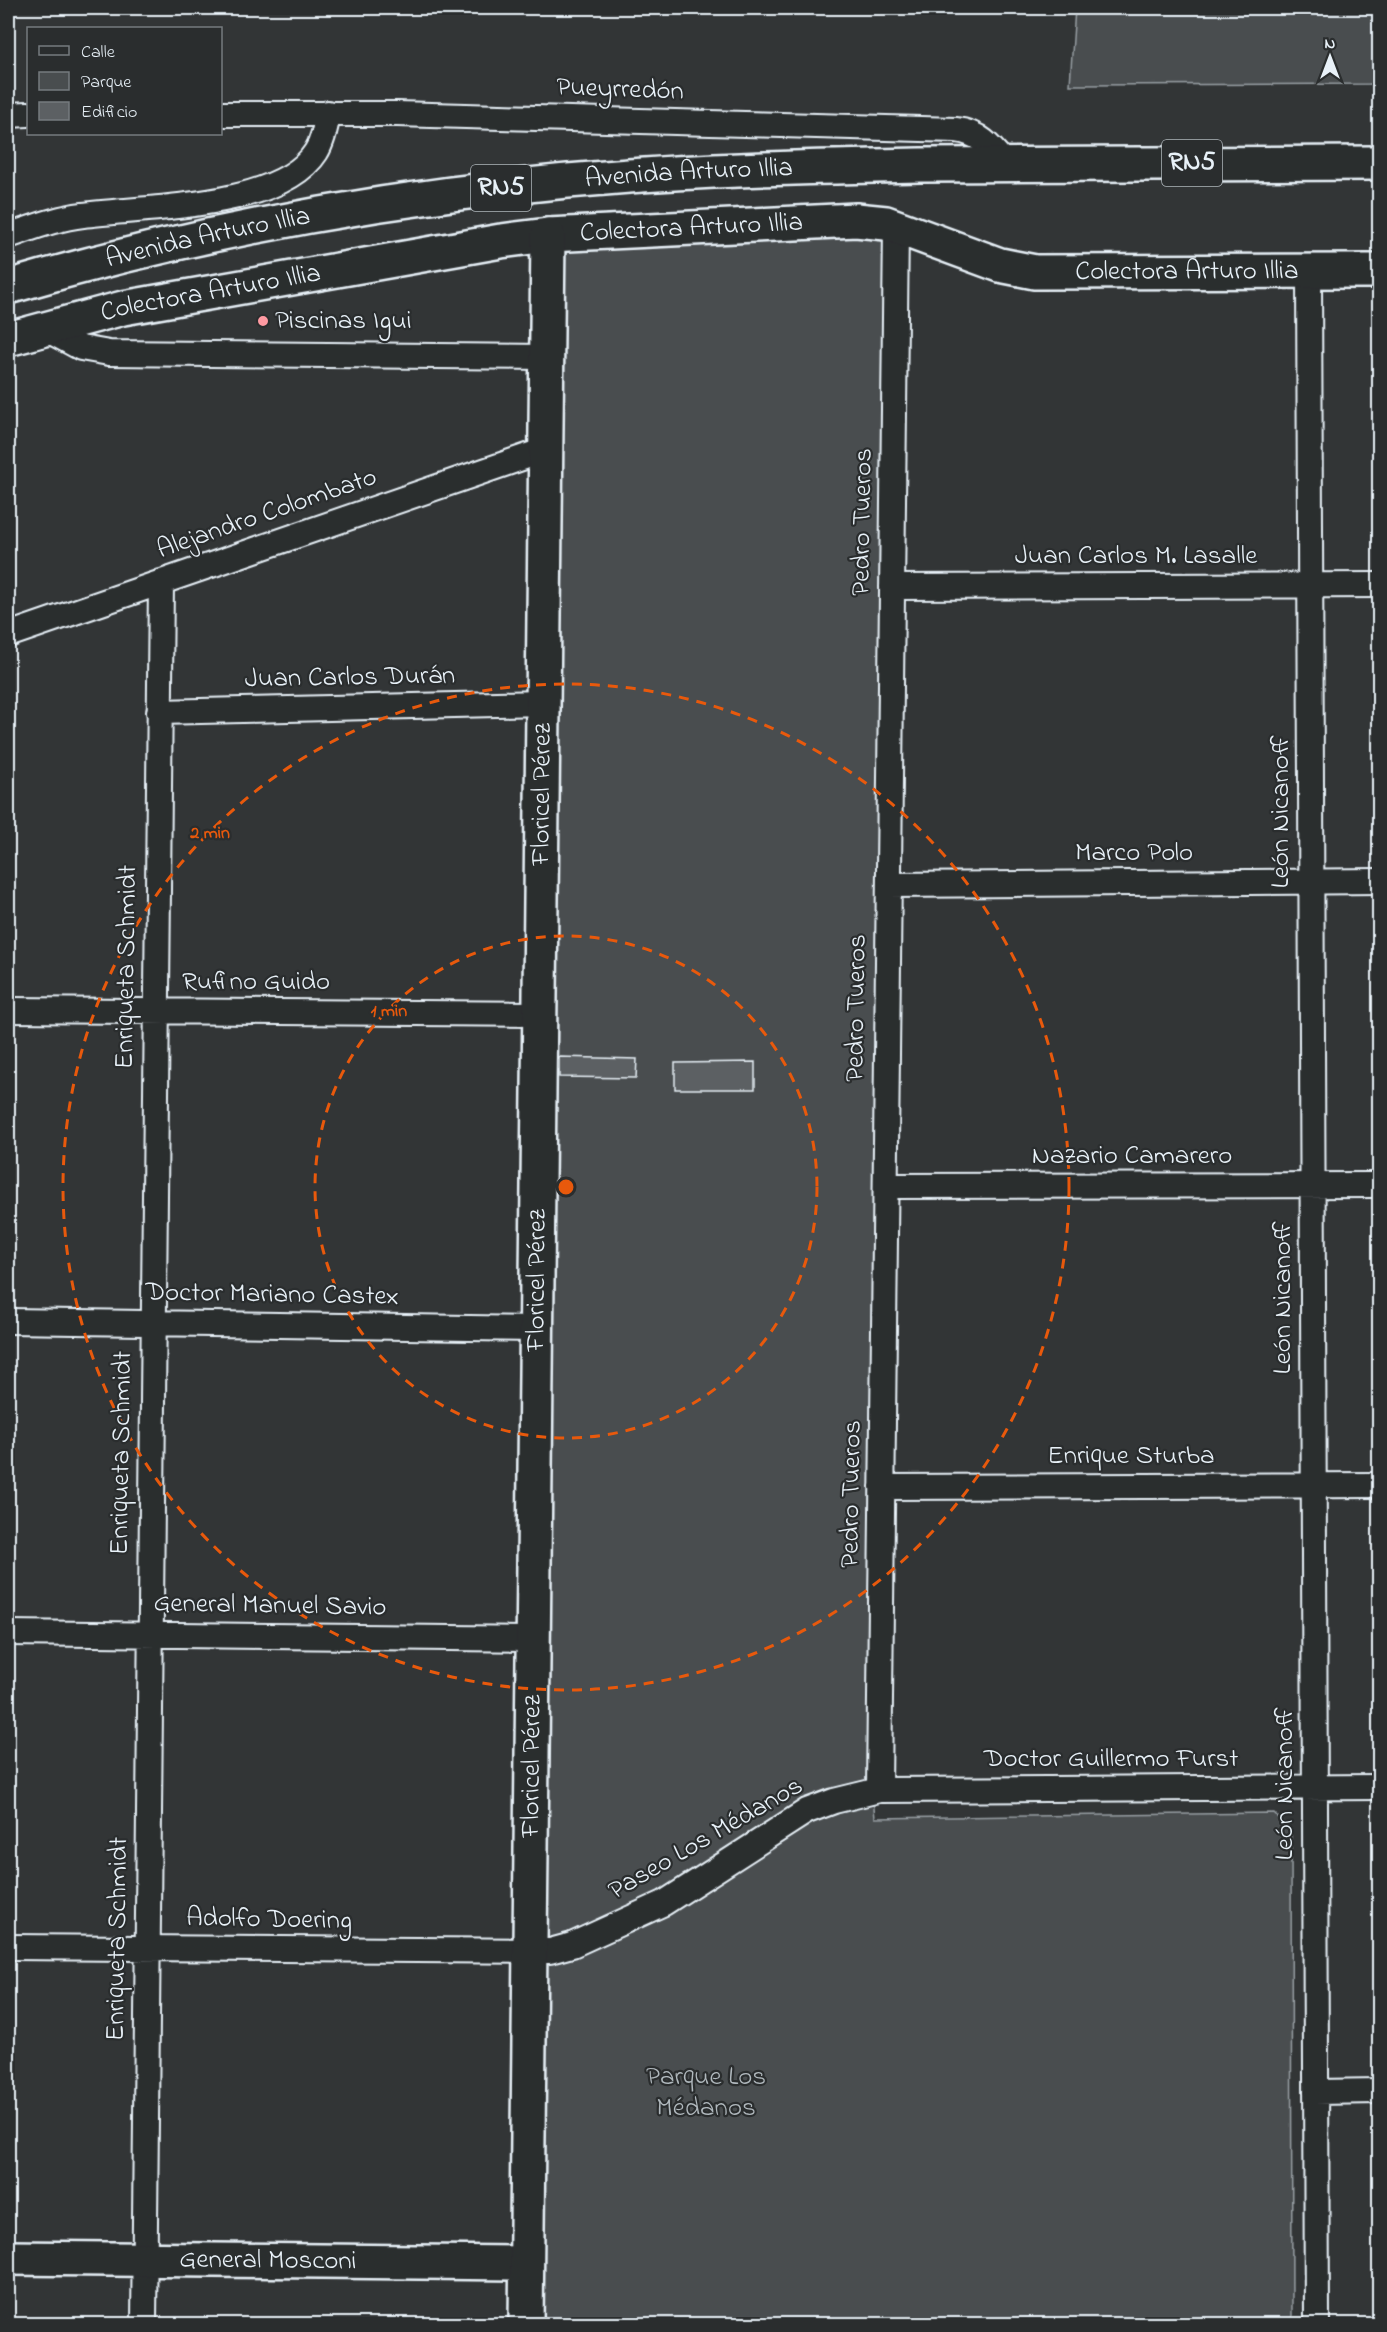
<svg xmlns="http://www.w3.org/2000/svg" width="1387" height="2332" viewBox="0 0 1387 2332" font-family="'Indie Flower',sans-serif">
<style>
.green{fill:#494d4f;stroke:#989fa4;stroke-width:1.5}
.building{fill:#5c6063;stroke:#e8f1f8;stroke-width:1.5}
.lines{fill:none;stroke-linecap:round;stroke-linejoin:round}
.street-casing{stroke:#e8f1f8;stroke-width:28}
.secondary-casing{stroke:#e8f1f8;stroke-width:38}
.highway-casing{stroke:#e8f1f8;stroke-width:38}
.street{stroke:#2a2d2e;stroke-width:24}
.secondary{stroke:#2a2d2e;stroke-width:33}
.highway{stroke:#2a2d2e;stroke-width:33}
.ring{fill:none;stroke:#e8590c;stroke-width:3;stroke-dasharray:10 8}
.poi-dot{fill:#ff9aa2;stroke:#2a2d2e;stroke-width:2}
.labels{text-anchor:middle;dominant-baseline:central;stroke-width:4.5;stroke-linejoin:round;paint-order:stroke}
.shield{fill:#2a2d2e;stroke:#afb6bb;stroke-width:1.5}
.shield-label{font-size:26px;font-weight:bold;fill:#e8f1f8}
.street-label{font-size:27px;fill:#e8f1f8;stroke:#2a2d2e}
.poi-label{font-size:27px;fill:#e8f1f8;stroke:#2a2d2e;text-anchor:start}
.park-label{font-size:27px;fill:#b0b8bd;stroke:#2a2d2e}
.centre{fill:#e8590c;stroke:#2a2d2e;stroke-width:3}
.ring-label{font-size:18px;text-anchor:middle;font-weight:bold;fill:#e8590c;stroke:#2a2d2e;stroke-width:4.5;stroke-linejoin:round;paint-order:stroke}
</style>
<rect width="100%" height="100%" fill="#323536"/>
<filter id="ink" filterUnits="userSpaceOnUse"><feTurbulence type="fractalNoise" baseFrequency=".0167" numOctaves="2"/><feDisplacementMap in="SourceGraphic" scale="12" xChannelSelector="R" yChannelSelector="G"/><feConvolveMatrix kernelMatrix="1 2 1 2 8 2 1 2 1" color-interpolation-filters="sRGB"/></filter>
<g filter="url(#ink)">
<!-- green -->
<path class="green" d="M1075,8H1379V84L1070,85Z
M873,232L885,236L870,1768L875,1818L1274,1813L1291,1830L1292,2324H537L559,264L565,250Z"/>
<!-- building -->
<path class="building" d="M559,1057L637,1059L636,1078L559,1077Z
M755,1062V1089H675V1063Z"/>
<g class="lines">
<!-- street casing -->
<g class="street-casing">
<path id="street" d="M220,114H397L956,130C979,132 991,147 1005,164
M8,115L28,114
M8,236C32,228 57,218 83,215C143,207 280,209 316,152C323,141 326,126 328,113
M1309,272L1317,2324
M44,328L81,348L109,353L546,357
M892,587L1380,585
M8,635L545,450
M159,712L543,703
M889,885L1380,881
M8,1010L539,1014
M886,1186L1380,1185
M8,1321L536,1329
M882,1487L1380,1485
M8,1633L533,1639
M879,1790L896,226
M8,1947L550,1951L572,1945L664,1903L807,1811L834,1801L879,1790L1380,1787
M1316,2092L1380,2091
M144,2324L161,582"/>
</g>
<!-- secondary casing -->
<g class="secondary-casing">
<g id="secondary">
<path id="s1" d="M8,339L123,308L501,241L548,235L856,220L886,223L1000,265L1035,272L1380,271"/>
<path id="s2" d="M8,2258L526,2263"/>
<path id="s3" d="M526,2324L548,235"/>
</g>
</g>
<!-- highway casing -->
<g class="highway-casing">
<g id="highway">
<path id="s4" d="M8,287C209,228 419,191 629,176C726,169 823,167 921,165C1074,163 1227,163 1380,163"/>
</g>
</g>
<!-- street -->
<use href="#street" class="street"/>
<!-- secondary -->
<use href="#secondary" class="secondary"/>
<!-- highway -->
<use href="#highway" class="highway"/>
</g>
</g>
<!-- distance rings -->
<g class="ring">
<circle cx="566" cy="1187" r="251"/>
<circle cx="566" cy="1187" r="503"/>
</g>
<!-- markers -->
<circle class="poi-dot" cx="263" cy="321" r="6"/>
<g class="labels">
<!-- shield labels -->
<g class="shield">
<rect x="1162" y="140" width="60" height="46" rx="4.5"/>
<rect x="471" y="165" width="60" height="46" rx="4.5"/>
</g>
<g class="shield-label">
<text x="1192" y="163">RN5</text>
<text x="501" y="188">RN5</text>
</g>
<!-- street labels -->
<g class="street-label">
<text transform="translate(620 90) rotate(2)">Pueyrredón</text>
<text stroke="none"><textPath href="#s4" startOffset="692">Avenida Arturo Illia</textPath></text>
<text stroke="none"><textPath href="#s1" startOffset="694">Colectora Arturo Illia</textPath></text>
<text stroke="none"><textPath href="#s4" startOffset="206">Avenida Arturo Illia</textPath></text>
<text stroke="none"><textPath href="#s1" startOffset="1198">Colectora Arturo Illia</textPath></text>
<text stroke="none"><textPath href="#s1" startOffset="208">Colectora Arturo Illia</textPath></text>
<text transform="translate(267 514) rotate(-19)">Alejandro Colombato</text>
<text transform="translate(863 522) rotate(-89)">Pedro Tueros</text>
<text x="1136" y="556">Juan Carlos M. Lasalle</text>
<text transform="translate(350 678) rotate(-1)">Juan Carlos Durán</text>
<text stroke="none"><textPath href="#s3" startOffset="1530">Floricel Pérez</textPath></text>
<text transform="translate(1281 812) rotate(-90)">León Nicanoff</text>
<text x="1134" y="853">Marco Polo</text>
<text transform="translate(127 967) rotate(-89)">Enriqueta Schmidt</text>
<text x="256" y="982">Rufino Guido</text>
<text transform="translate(857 1008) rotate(-89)">Pedro Tueros</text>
<text x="1132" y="1156">Nazario Camarero</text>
<text stroke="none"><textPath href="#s3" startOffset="1044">Floricel Pérez</textPath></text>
<text transform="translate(272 1295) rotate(1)">Doctor Mariano Castex</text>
<text transform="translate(1283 1298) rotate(-90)">León Nicanoff</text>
<text transform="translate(122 1453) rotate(-89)">Enriqueta Schmidt</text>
<text x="1131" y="1456">Enrique Sturba</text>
<text transform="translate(852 1494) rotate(-89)">Pedro Tueros</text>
<text transform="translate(270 1606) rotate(1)">General Manuel Savio</text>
<text x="1111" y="1759">Doctor Guillermo Furst</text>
<text stroke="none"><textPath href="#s3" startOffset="558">Floricel Pérez</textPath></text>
<text transform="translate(1285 1784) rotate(-90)">León Nicanoff</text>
<text transform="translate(706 1839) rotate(-30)">Paseo Los Médanos</text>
<text transform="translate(269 1920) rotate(1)">Adolfo Doering</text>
<text transform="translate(118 1939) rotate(-89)">Enriqueta Schmidt</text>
<text stroke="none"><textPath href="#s2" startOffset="260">General Mosconi</textPath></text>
</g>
<!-- poi labels -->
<g class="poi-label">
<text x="275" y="321">Piscinas Igui</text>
</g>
<!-- park labels -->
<g class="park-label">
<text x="706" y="2077">Parque Los<tspan x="706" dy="31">Médanos</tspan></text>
</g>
</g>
<circle cx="566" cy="1187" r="9" class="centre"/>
<g class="ring-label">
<text x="210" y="838">2 min</text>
<text x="389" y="1016">1 min</text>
</g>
<!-- margin -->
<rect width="1387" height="2332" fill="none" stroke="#2a2d2e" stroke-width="30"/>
<rect x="15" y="15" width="1357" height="2302" fill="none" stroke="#e8f1f8" stroke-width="2" filter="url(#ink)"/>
<!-- legend -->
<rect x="27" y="27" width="195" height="108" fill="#2a2d2e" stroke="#767b7f" stroke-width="1.5"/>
<rect x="39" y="46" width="30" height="9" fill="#2a2d2e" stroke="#767b7f" stroke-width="1.5"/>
<text x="81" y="57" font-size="18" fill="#e8f1f8">Calle</text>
<rect x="39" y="72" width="30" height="18" fill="#494d4f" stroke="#767b7f" stroke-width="1.5"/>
<text x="81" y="87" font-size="18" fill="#e8f1f8">Parque</text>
<rect x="39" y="102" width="30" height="18" fill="#5c6063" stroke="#767b7f" stroke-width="1.5"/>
<text x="81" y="117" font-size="18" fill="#e8f1f8">Edificio</text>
<!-- north arrow -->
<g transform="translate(1330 57)" stroke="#2a2d2e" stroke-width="4.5" paint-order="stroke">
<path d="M0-4.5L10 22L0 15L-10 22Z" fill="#e8f1f8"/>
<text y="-9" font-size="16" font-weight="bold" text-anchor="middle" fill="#e8f1f8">N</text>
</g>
</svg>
